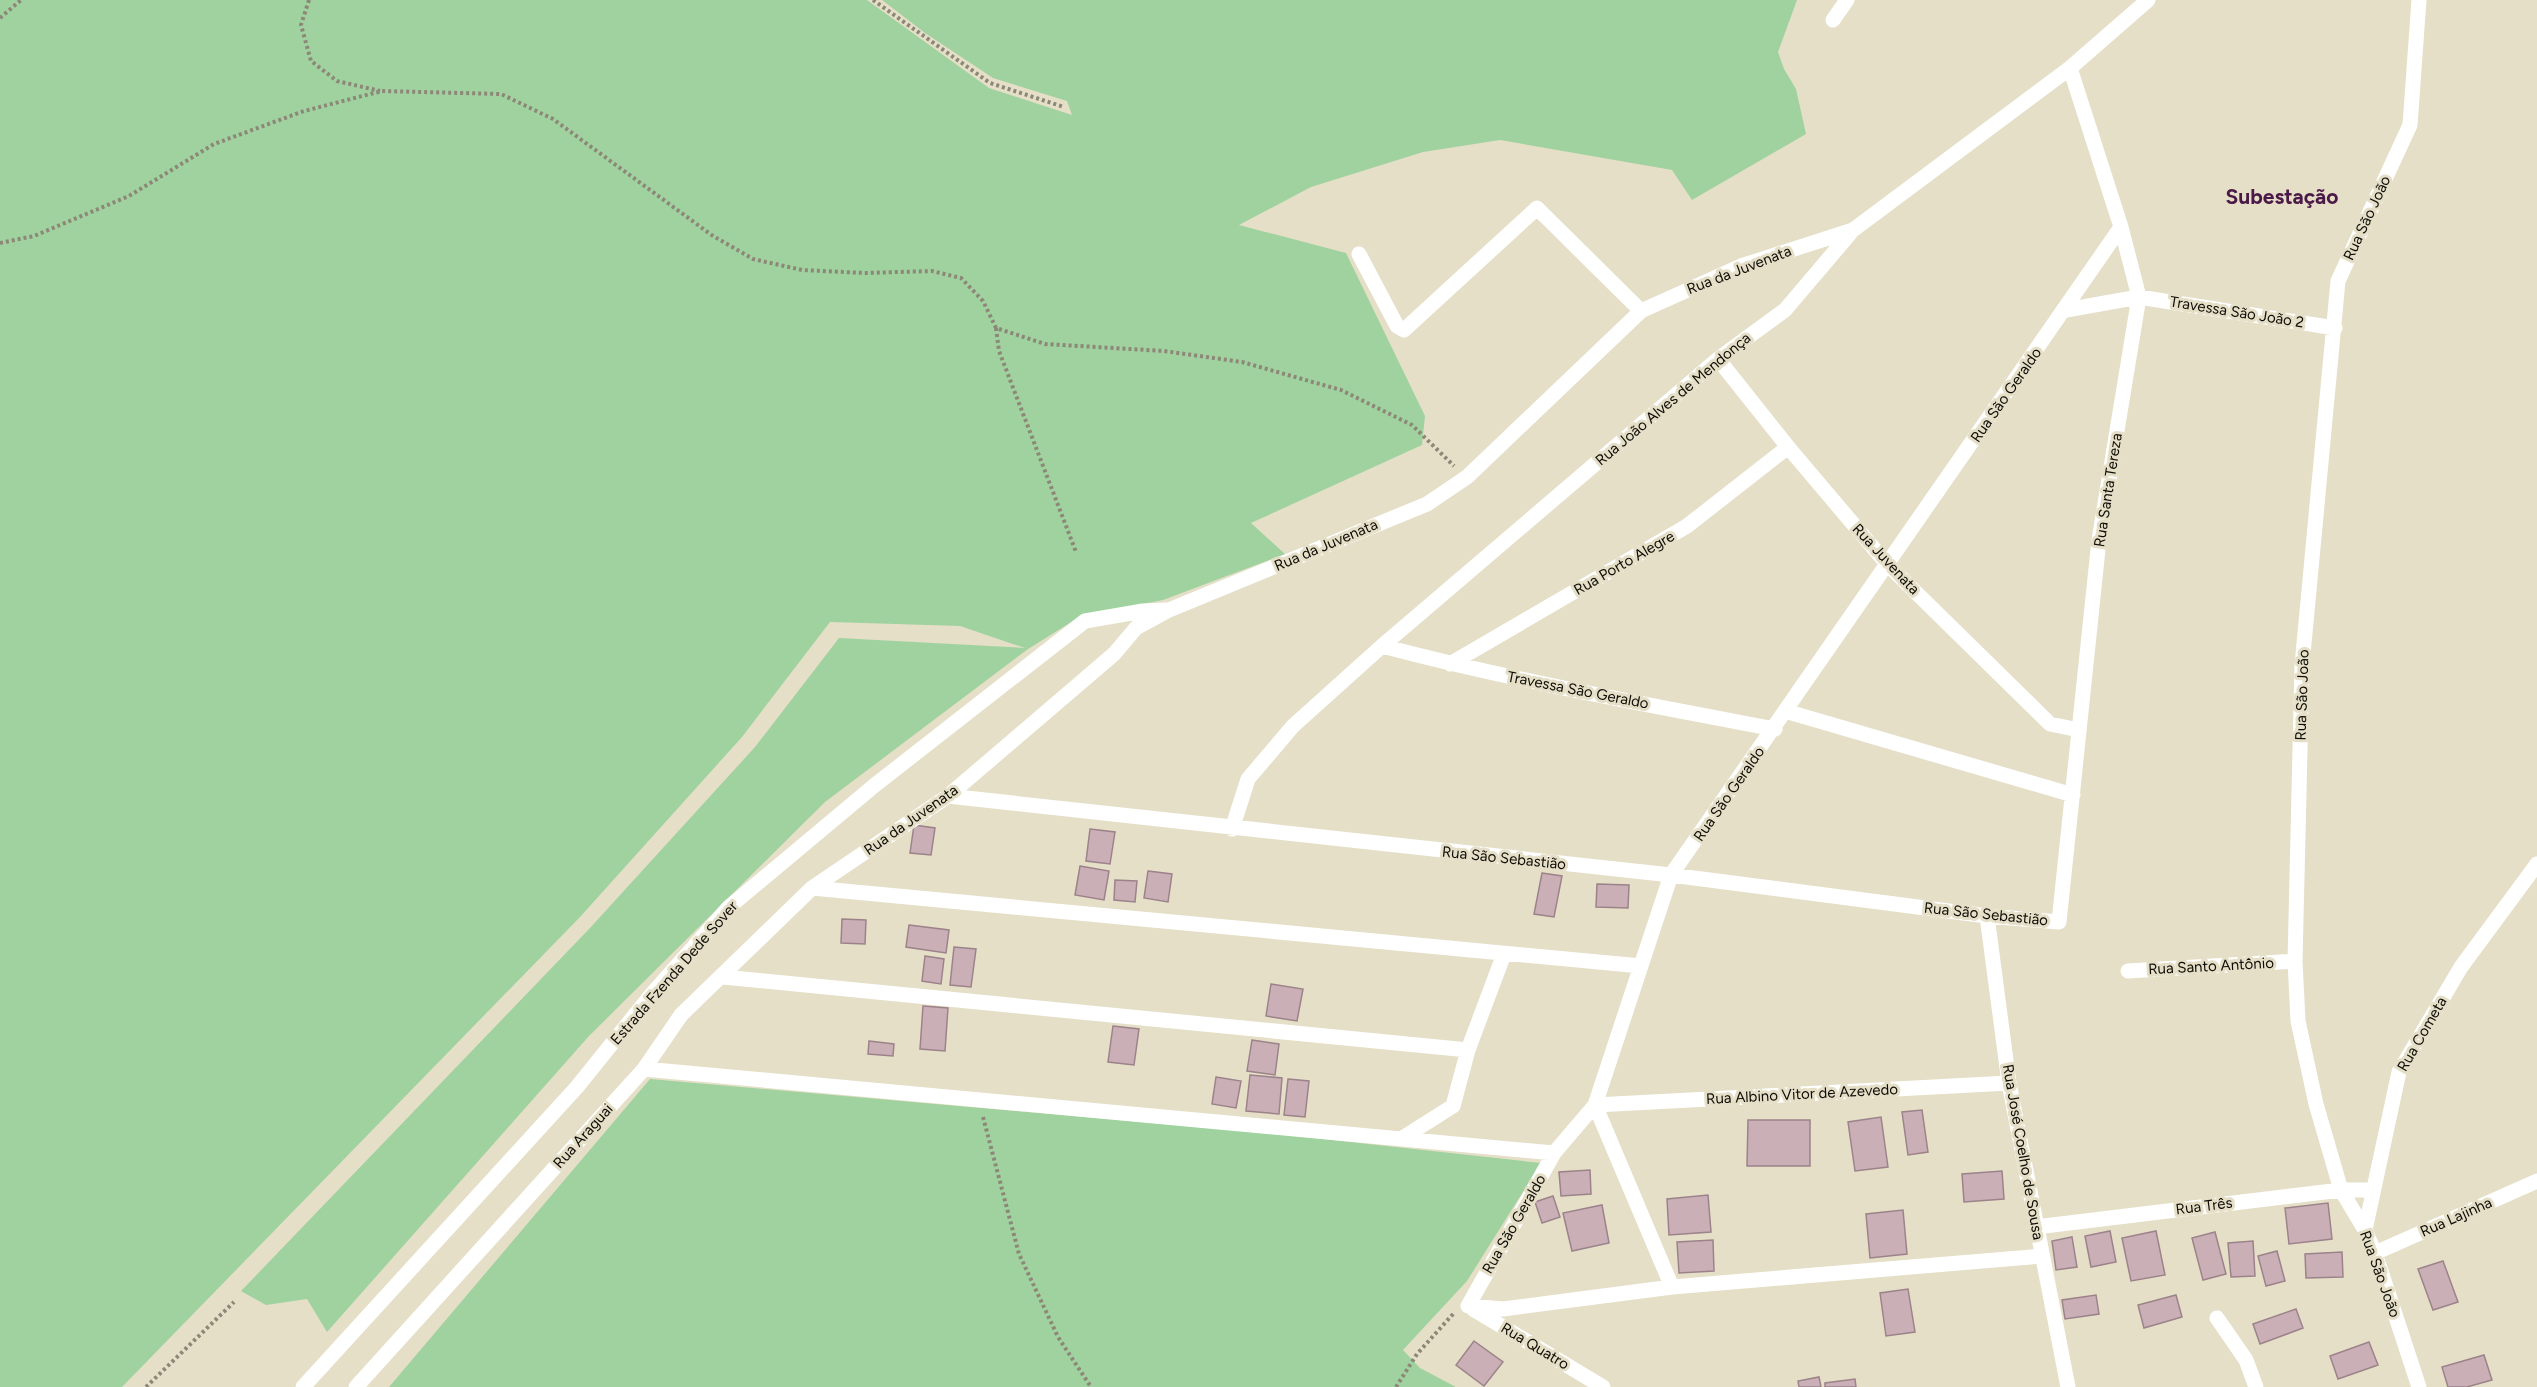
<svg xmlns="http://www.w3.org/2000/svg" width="2537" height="1387" viewBox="0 0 2537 1387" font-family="Figtree,sans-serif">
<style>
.green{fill:#a0d2a0}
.building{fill:#caafb7;stroke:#9c838a;stroke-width:1.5}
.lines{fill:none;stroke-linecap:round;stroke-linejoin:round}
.path{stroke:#8c8777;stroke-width:4;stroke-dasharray:3 3;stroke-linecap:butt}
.street{stroke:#fff;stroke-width:15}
.labels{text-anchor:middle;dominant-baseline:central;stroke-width:6;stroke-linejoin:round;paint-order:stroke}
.street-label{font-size:15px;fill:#0e0c05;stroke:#e5dfc8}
.district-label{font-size:21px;font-weight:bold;fill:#4b1948;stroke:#e5dfc8}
</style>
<rect width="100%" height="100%" fill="#e5dfc8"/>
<!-- green -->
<path class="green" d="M0,0H867L989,88L1072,115L1067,101L993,78L925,33L882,0H1797L1778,52L1784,69L1796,89L1806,134L1692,200L1672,170L1500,140L1423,152L1311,187L1239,225L1346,253L1425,416L1422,445L1251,523L1285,554L1163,600L1081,616L1028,649L825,802L589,1036L327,1332L307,1299L266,1305L241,1291L590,928L755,747L839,638L1025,648L960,626L830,622L742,737L580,917L122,1387H0Z
M650,1079L1267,1133L1541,1163L1467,1281L1403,1350L1420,1368L1456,1387H389Z"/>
<!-- building -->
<path class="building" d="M914,825L935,828L931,855L910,853Z
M1090,829L1115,832L1110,864L1086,861Z
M1080,866L1109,871L1104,900L1075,895Z
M1148,871L1172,874L1168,902L1144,898Z
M1542,873L1562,876L1554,917L1534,914Z
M1115,880L1137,881L1135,902L1114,900Z
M1597,884L1629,885L1628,908L1596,907Z
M842,919L866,920L865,944L841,943Z
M909,925L949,930L946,953L906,947Z
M954,947L976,949L971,987L950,985Z
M925,956L944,959L941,984L922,981Z
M1271,984L1303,989L1297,1021L1266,1016Z
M923,1006L948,1008L945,1051L920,1049Z
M1113,1026L1139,1029L1134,1065L1108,1062Z
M1252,1040L1279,1044L1275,1075L1247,1071Z
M869,1041L894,1044L893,1056L868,1054Z
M1250,1075L1282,1078L1279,1114L1246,1111Z
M1216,1077L1241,1081L1236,1108L1212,1104Z
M1288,1079L1309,1081L1305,1117L1284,1115Z
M1922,1110L1928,1152L1908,1155L1902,1112Z
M1881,1117L1888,1167L1855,1171L1848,1122Z
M1748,1120H1810V1166H1747Z
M1590,1170L1591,1194L1561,1196L1559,1172Z
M2002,1171L2004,1199L1964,1202L1962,1174Z
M1708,1195L1711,1232L1669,1235L1667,1199Z
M1553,1196L1560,1217L1542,1223L1535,1202Z
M2328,1203L2332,1239L2289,1244L2285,1208Z
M1602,1205L1609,1243L1572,1251L1563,1213Z
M1903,1210L1907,1254L1870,1258L1866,1214Z
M2110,1231L2116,1262L2091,1267L2085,1236Z
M2156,1231L2165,1275L2131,1281L2122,1238Z
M2215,1232L2226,1274L2203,1280L2192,1238Z
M2072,1237L2077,1267L2056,1270L2052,1241Z
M1713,1240L1714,1271L1679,1273L1677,1242Z
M2253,1241L2255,1276L2231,1277L2228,1243Z
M2277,1251L2285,1281L2266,1286L2258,1256Z
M2342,1252L2343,1277L2306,1278L2305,1254Z
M2443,1261L2458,1302L2433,1310L2418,1269Z
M1908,1289L1915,1332L1886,1336L1880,1293Z
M2096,1295L2099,1314L2065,1319L2062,1300Z
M2176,1295L2182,1317L2144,1328L2138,1305Z
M2296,1309L2303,1328L2260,1344L2253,1324Z
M1474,1341L1503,1362L1484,1386L1456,1365Z
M2369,1342L2378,1365L2338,1379L2330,1356Z
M2484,1355L2492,1380L2467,1387H2448L2442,1367Z
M1819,1377L1821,1387H1799L1798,1381Z
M1855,1379L1856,1387H1825V1383Z"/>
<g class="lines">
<!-- path -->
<path class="path" d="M309,0L301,25L311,61L337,81L380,91
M873,0L990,83L1064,107
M0,18L21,0
M0,243L34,236L129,196L214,144L304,111L382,91L501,94L553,119L713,236L753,259L802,270L865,273L932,271L961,278L983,301L996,328L1045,344L1164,351L1242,362L1341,390L1412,425L1454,466
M996,328L999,351L1076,552
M983,1117L1019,1254L1058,1337L1091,1387
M146,1387L234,1302
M1396,1387L1417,1354L1454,1313"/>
<!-- street -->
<path class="street" d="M2419,0L2410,125L2338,281L2302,665L2295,961L2298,1021L2316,1104L2341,1190L2365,1230L2375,1253L2419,1387
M1833,20L1847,0
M1359,254L1397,326L1404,330L1537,208L1641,311
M2066,310L2139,297L2335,328
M1718,359L1788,447L1887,564L2050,724L2079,730
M1382,646C1511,680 1643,704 1775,729
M1450,664L1687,526L1788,447
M1785,711L2073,795
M948,796L1671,875L1987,916L2059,922L2099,540L2139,297L2121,227L2070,68
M1232,829L1248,779L1293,726L1382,646L1718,359L1785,310L1853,230L2070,68L2148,0
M812,888L1641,966
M1987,916L2009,1083L2068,1387
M2128,971L2295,961
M723,977L1468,1050
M644,1069L1554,1153
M1404,1137L1453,1106L1468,1050L1504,954
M2036,1227L2341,1190H2373
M2365,1230L2399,1072L2461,967L2537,864
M2375,1253L2537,1181
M1672,1287L1595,1105L2009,1083
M1468,1306L1554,1153L1595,1105L1671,875L2121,227
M1468,1306L1503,1309L1672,1287L2042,1256
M1473,1309L1603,1387
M2217,1318L2246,1360L2256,1387
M303,1387L577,1087L651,995L729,907L875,785L1085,621L1143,611L1166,610
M356,1387L644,1069L681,1015L812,888L948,796L1114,654L1136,628L1169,610L1427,504L1467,477L1641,311L1741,266L1853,230"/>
</g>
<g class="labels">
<!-- street labels -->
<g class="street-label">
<text transform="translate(2367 218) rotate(-65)">Rua São João</text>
<text transform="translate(1739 270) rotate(-21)">Rua da Juvenata</text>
<text transform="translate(2237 312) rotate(9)">Travessa São João 2</text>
<text transform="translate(2006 395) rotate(-55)">Rua São Geraldo</text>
<text transform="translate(1673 399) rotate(-40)">Rua João Alves de Mendonça</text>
<text transform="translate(2108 490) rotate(-81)">Rua Santa Tereza</text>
<text transform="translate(1326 545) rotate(-23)">Rua da Juvenata</text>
<text transform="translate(1886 559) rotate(47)">Rua Juvenata</text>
<text transform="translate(1624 563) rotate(-30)">Rua Porto Alegre</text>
<text transform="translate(1578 690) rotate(11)">Travessa São Geraldo</text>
<text transform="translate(2302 695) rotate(-88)">Rua São João</text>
<text transform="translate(1729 794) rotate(-55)">Rua São Geraldo</text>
<text transform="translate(911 820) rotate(-35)">Rua da Juvenata</text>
<text transform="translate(1504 858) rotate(6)">Rua São Sebastião</text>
<text transform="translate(1986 914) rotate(6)">Rua São Sebastião</text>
<text transform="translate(2211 966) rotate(-3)">Rua Santo Antônio</text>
<text transform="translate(674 973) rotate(-49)">Estrada Fzenda Dede Sover</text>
<text transform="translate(2422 1034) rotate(-60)">Rua Cometa</text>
<text transform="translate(1802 1094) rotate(-3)">Rua Albino Vitor de Azevedo</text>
<text transform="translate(583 1136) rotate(-48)">Rua Araguai</text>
<text transform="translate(2023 1152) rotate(80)">Rua José Coelho de Sousa</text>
<text transform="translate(2204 1206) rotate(-7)">Rua Três</text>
<text transform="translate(2456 1217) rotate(-24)">Rua Lajinha</text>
<text transform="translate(1514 1224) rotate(-60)">Rua São Geraldo</text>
<text transform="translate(2380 1274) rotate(70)">Rua São João</text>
<text transform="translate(1535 1346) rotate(31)">Rua Quatro</text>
</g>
<!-- district labels -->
<g class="district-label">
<text x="2282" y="196">Subestação</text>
</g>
</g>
</svg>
